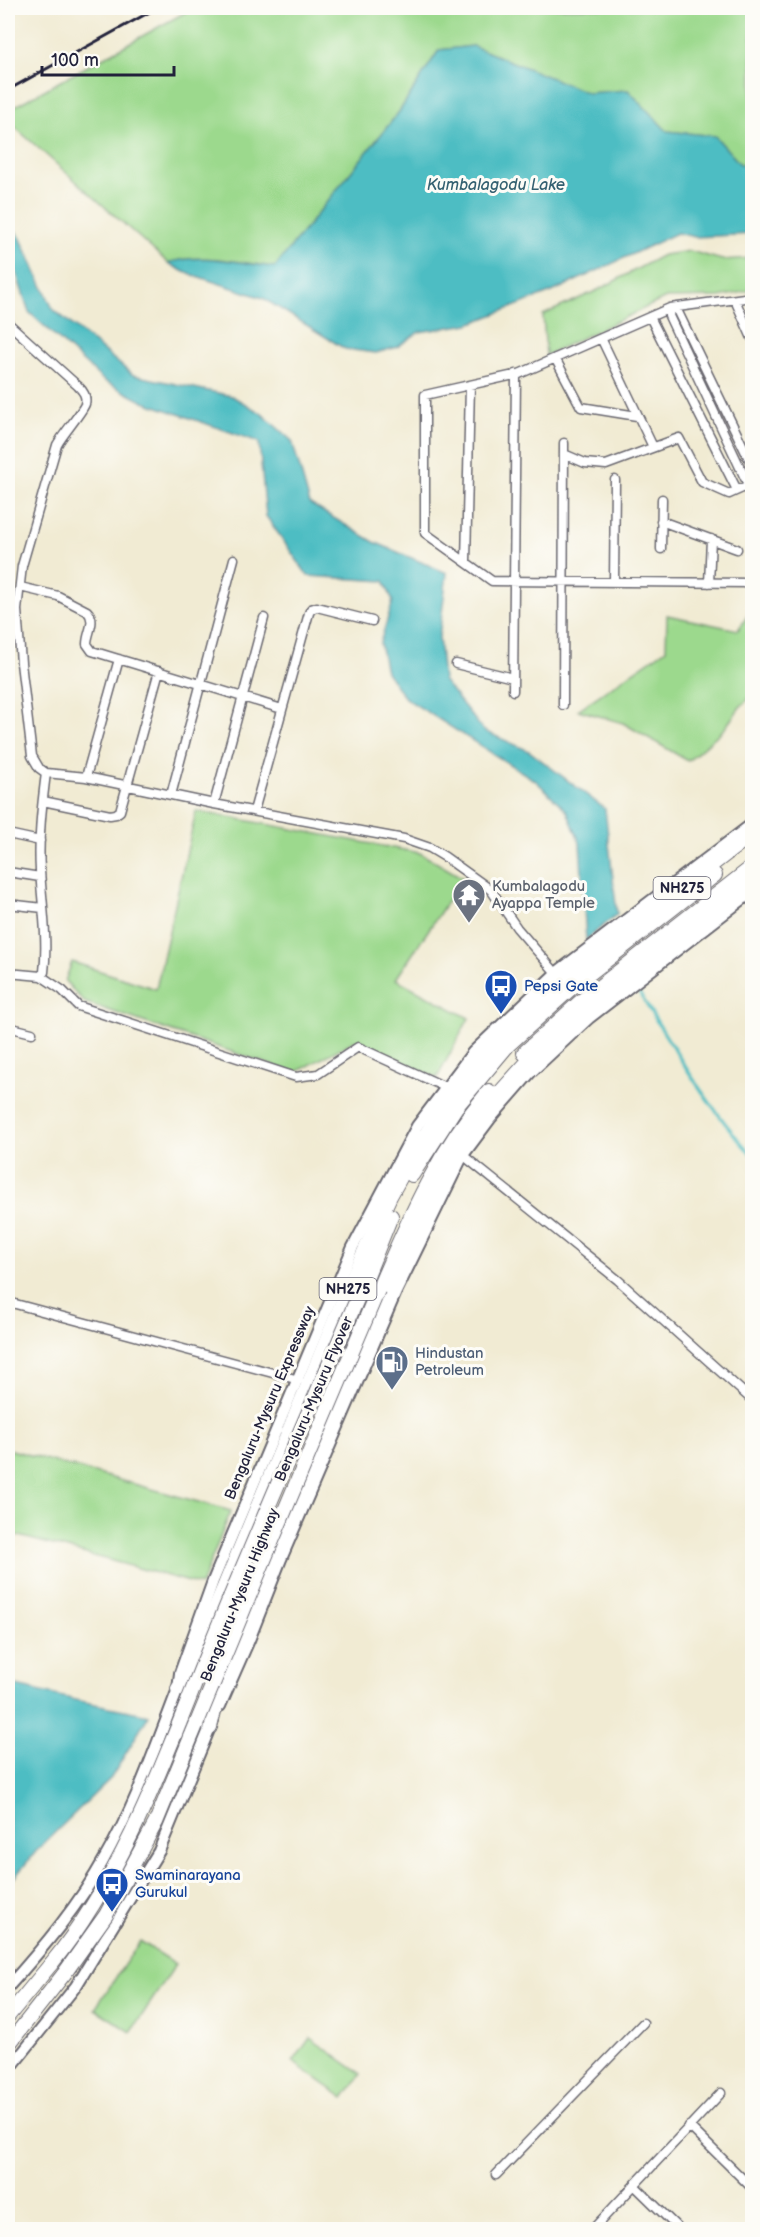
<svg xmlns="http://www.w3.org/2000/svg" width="760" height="2237" viewBox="0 0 760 2237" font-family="'Balsamiq Sans',sans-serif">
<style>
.green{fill:#9cd98d;stroke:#5f7e64;stroke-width:1.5}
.water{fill:#4ebdc3;stroke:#38707f;stroke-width:1.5}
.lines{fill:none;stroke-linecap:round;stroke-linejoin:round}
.stream{stroke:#4ebdc3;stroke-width:3}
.minor-casing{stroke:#6a6870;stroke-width:11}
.tertiary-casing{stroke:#6a6870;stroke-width:14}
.trunk-casing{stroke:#6a6870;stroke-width:16}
.minor{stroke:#fff;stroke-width:8}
.tertiary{stroke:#fff;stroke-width:10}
.trunk{stroke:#fff;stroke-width:14}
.rail{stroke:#22223b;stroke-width:3}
.trunk-bridge-casing{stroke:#6a6870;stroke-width:16;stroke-linecap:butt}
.trunk-bridge{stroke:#fff;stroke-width:14}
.labels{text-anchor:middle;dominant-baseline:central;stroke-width:6;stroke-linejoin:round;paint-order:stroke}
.shield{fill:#fdfcf7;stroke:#646373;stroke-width:1.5}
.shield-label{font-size:14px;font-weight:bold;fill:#22223b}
.worship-label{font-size:15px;fill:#5b616d;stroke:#fdfcf7;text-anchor:start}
.transit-label{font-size:15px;fill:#164399;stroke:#fdfcf7;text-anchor:start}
.service-label{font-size:15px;fill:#4e5e75;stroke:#fdfcf7;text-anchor:start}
.street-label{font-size:15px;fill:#22223b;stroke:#fdfcf7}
.water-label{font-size:16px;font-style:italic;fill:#346071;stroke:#fdfcf7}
</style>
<rect width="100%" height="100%" fill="#fdfcf7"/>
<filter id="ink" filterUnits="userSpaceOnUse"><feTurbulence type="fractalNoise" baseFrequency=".0167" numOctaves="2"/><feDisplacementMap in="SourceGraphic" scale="12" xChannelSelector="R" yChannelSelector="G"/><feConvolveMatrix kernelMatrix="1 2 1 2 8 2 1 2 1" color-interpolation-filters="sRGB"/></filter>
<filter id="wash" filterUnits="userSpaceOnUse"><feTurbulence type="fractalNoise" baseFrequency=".008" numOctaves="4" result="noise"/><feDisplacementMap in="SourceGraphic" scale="24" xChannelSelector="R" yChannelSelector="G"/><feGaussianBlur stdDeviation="1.35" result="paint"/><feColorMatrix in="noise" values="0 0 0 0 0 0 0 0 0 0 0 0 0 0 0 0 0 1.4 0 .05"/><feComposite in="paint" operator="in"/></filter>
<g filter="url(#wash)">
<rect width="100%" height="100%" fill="#f1ebd3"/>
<!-- green -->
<path class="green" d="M193,8H752V166L740,164L715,136L667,131L628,90L588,93L473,46L439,50L399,112L275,267C242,263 201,252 168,263L8,121V110Z
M690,251L722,260L752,258V290L720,297L666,298L546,355L543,315L598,290L663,255Z
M752,609V696L740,707L725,728L688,761L623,723L578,710L666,649L667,615L738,630Z
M196,811L420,853L463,878L396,979L469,1018L437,1078L354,1041L295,1073L84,1002L65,981L72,962L156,989Z
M8,1449L231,1511L201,1585L8,1533Z
M140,1941L176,1964L131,2032L95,2009Z
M310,2038L361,2074L344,2098L293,2062Z"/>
<!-- water -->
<path class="water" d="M473,46L588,93L628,90L667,131L715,136L740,164L752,166V234L695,237L677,233L552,292L469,324L419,332L397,347L376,353L345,349L263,298L184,272L168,263C201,252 241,264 275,267L399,112L439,50Z
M8,223L20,237L53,309L133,375L232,396L261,413L292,441L310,504L374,542L447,573L439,637L443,680L484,731L529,751L605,809L617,914L586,940L580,843L567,811L536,781L405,698L386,672L380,643L393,601L384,581L308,576L266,516L259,442L144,402L104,381L29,312L8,248Z
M8,1684L80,1701L149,1715L111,1778L39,1848L8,1885Z"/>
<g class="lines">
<!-- stream -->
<path class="stream" d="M635,986C671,1044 706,1105 752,1155"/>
</g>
</g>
<g filter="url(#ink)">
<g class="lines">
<!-- minor casing -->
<g class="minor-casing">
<path id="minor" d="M752,297L670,308L519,374L425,395V533L492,581L752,583
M735,300L752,338
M670,308L669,316L752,493
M671,308L677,310L752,465
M650,317L737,490
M8,323L78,386C83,391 87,396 85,404C83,411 63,434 57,445L22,566L17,610L21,663L32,756L39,768L46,773L86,777L214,804L404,839L430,848L445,857L491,890L517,928L556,973
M601,338L653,447
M555,358L581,407L637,416
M564,454L585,463L606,465L679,438L702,482L729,494L749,485
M661,521L737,549
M661,549L662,499
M466,562L470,385
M614,582L615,480
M709,583L711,539
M20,587L58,596L87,611C97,621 87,632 87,644L92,651L282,709
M456,664L513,678
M513,691L516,374
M563,705L564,443
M86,777L119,659
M171,795L234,559
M43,801L110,815L116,814L120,811L159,671
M214,804L264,618
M254,811L309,613L311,609L317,607L372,621
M8,834L40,841
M8,872L40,877
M8,904L43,908
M8,973L41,976L44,972C48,939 42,904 40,870C38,838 42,805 46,773
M41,976L62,990L78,1006L296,1077L318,1074L358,1047L445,1087
M8,1027L32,1033
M459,1152L618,1280L752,1400
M8,1302L299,1380
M689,2126L752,2188
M496,2175L643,2023
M634,2185L680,2230
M592,2230L721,2093"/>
</g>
<!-- tertiary casing -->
<g class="tertiary-casing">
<path id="tertiary" d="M220,1706L249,1640L281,1559L396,1292L463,1155L490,1119L530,1073L589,1018L752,892
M8,1987C44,1947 79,1905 105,1858C136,1805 156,1746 178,1689L180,1673L213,1581L353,1247L417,1126L473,1052L556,973L752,824
M8,2071L76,1986L159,1851L213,1720"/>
</g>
<!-- trunk casing -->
<g class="trunk-casing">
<path id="trunk" d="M524,1053L580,1002L752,867
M412,1175L456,1107L508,1045L570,989L715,875
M364,1283L391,1216
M378,1290C410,1216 436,1154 489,1091
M178,1689L188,1674L355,1272L390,1196L416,1149L454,1091L488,1051L565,978L752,834
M210,1727L220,1688L282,1533L419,1221L453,1155L496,1097L533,1056L591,1006L752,879
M8,2016L51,1964
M8,2045L64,1974"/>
</g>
<!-- minor -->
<use href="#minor" class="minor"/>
<!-- tertiary -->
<use href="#tertiary" class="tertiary"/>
<!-- trunk -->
<use href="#trunk" class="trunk"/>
<!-- rail -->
<path class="rail" d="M8,90L157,8"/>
<!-- trunk-bridge casing -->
<g class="trunk-bridge-casing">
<path id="trunk-bridge" d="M51,1964C126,1872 166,1755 210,1646C260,1524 312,1404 364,1283
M64,1974L106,1915L156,1822L269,1548L378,1290"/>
</g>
<!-- trunk-bridge -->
<use href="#trunk-bridge" class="trunk-bridge"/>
</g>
</g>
<!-- icons -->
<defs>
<g id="temple-pin" transform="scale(1.725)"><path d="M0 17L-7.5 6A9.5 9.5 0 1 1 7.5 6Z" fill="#6b7280" stroke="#fdfcf7"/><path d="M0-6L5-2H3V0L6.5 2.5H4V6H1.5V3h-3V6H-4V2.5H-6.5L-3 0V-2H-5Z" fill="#fff"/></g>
<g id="bus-pin" transform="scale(1.725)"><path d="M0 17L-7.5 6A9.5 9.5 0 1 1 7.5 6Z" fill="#1a4fb4" stroke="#fdfcf7"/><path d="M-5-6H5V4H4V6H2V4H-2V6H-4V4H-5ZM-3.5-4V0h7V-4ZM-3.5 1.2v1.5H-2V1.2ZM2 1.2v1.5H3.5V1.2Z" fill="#fff"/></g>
<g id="fuel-pin" transform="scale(1.725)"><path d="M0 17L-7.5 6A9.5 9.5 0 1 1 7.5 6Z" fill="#5c6f8a" stroke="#fdfcf7"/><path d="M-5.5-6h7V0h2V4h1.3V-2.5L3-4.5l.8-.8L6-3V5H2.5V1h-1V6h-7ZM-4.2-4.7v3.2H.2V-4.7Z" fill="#fff"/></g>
</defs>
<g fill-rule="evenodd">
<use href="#temple-pin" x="469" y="895"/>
<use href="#bus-pin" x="501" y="986"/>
<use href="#fuel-pin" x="392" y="1362"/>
<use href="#bus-pin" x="112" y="1884"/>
</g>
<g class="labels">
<!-- shield labels -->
<g class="shield">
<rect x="653.5" y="877" width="57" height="22" rx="4.5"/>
<rect x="319.5" y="1278" width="57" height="22" rx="4.5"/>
</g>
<g class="shield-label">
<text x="682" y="888">NH275</text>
<text x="348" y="1289">NH275</text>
</g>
<!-- worship labels -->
<g class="worship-label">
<text x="492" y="886">Kumbalagodu<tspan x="492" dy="17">Ayappa Temple</tspan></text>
</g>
<!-- transit labels -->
<g class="transit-label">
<text x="524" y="986">Pepsi Gate</text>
<text x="135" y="1875">Swaminarayana<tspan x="135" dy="17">Gurukul</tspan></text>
</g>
<!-- service labels -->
<g class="service-label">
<text x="415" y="1353">Hindustan<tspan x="415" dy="17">Petroleum</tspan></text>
</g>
<!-- street labels -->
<g class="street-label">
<text transform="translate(314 1399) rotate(-67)">Bengaluru-Mysuru Flyover</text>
<text transform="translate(270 1403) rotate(-67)">Bengaluru-Mysuru Expressway</text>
<text transform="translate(240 1595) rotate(-68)">Bengaluru-Mysuru Highway</text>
</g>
<!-- water labels -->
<g class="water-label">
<text x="496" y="185">Kumbalagodu Lake</text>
</g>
</g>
<!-- margin -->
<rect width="760" height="2237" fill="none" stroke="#fdfcf7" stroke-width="30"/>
<!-- scale -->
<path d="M42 66v9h132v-9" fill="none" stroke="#22223b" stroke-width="3"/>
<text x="51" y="66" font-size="18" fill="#22223b" stroke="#fdfcf7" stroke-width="4.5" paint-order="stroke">100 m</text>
</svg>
